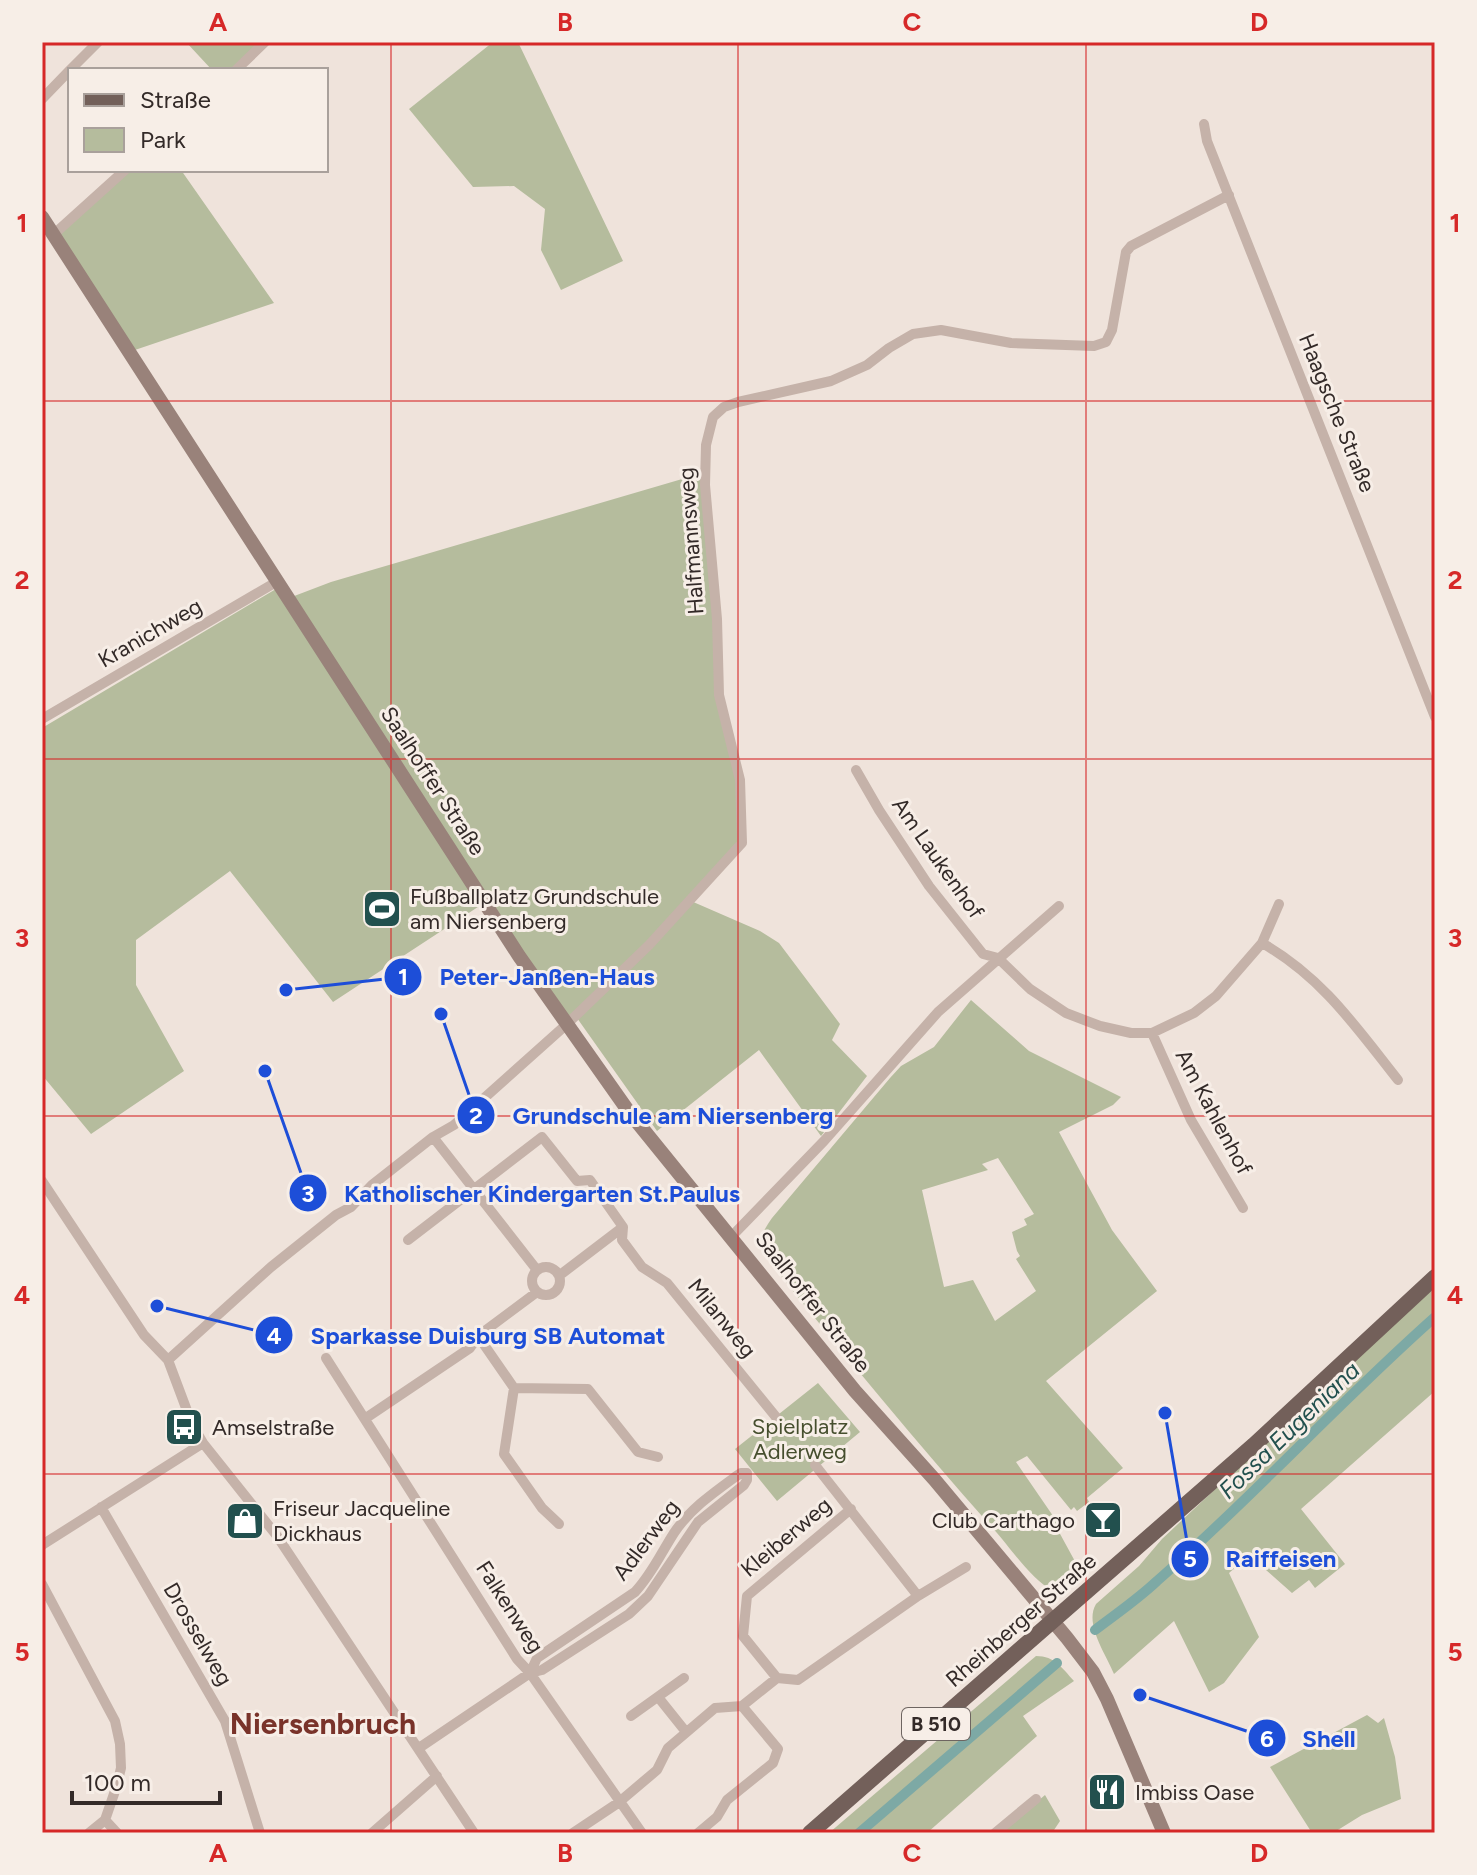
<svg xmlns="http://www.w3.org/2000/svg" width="1477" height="1875" viewBox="0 0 1477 1875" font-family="Figtree,sans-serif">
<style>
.green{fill:#b5bc9d;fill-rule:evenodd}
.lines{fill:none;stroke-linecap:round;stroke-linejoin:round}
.canal{stroke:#7da9a5;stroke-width:10}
.street{stroke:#c5b2a9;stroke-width:10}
.secondary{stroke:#99827a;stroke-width:14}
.primary{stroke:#73605a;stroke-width:16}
.grid{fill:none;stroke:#d62828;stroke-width:2;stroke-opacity:0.55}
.labels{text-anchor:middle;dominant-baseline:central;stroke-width:6;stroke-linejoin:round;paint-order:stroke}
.shield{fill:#f7eee7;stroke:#6e6561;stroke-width:2}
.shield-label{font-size:20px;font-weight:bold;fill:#332a28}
.street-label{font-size:22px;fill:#332a28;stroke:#f7eee7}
.poi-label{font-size:22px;fill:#332a28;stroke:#f7eee7;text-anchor:start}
.park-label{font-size:22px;fill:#464f2e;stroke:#f7eee7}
.water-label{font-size:24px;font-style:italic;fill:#22504e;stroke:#f7eee7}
.district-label{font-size:30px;font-weight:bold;fill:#79332a;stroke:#f7eee7}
.leader{fill:none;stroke:#1d4ed8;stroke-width:3}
.callout-dot{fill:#1d4ed8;stroke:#f7eee7;stroke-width:3}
.mark-label{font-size:24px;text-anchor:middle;font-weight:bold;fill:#fff}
.callout-label{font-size:24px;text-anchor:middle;font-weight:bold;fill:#1d4ed8;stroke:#f7eee7;stroke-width:6;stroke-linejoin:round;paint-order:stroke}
.neatline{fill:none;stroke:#d62828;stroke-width:3}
.grid-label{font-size:26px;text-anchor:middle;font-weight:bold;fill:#d62828}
</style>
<rect width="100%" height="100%" fill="#efe3db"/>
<!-- green -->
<path class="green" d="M186,42H265L236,70H212Z
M493,42H518L623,261L561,290L541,250L545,209L514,186L473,187L409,109Z
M125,170H181L274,303L129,352L53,235Z
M706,472L719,699L740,780L742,848L691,901L760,931L779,943L840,1024L832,1040L867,1076L821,1136L759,1050L657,1131L577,1018L567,1024L484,903L333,1002L230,871L136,940V985L184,1071L91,1134L42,1075V728L281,586L289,598L331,582Z
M971,1000L1029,1051L1121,1097L1113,1105L1059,1132L1112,1230L1157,1291L1046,1381L1123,1468L1087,1498L1089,1502L1077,1511L1074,1507L1071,1510L1027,1456L1016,1462L1062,1529L1059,1532L1083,1576C1075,1583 1064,1595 1052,1590C1034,1582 1010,1548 997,1533C920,1447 848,1359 776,1270C760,1246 754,1244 772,1218L890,1078L901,1066L934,1047ZM998,1158L1034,1214L1024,1219L1027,1225L1012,1232L1017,1251L1020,1256L1016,1259L1036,1291L995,1321L973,1280L944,1287L922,1190L988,1170L982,1164Z
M1435,1283V1391L1301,1509L1345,1564L1315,1588L1309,1580L1292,1593L1258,1563L1256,1557L1250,1555L1229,1573L1259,1637L1224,1683L1209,1692L1174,1621L1114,1674C1106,1654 1084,1624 1096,1604L1139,1566L1162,1539Z
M818,1383L860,1432L777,1501L735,1449Z
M1036,1656C1055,1656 1062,1668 1074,1681L1023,1716L1037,1736L927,1833H829Z
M1367,1715L1378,1723L1384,1718L1395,1757L1401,1799L1362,1815L1333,1833H1312L1270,1767Z
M1045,1795L1060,1821L1052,1833H1000Z"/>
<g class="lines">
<!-- canal -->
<path class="canal" d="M1095,1630C1116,1614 1138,1599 1157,1581C1253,1497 1339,1402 1435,1317
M859,1833L1057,1663"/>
<!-- street -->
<path class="street" d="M70,70L98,42
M236,70L265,42
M42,99L70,70
M1204,124L1207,141L1435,717
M53,235L125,170
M42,719L278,581
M856,770L879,810L929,886L983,954L998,958
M1262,943C1322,977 1356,1027 1398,1080
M998,958L1030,989L1066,1013L1100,1026L1131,1033H1152L1194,1013L1216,996L1262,943L1279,904
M1152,1033L1191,1120L1243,1208
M433,1137L537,1270
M42,1181L144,1335L168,1360L192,1424L203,1443L277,1536L474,1833
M732,1236L824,1141L938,1012L1059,906
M408,1240L542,1137L577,1181L590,1180L623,1227L622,1240L642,1267L667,1283L776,1417
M532 1281a14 14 0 1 1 28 0a14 14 0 1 1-28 0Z
M560,1275L623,1227
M478,1336L514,1388L588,1389L638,1452L658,1457
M326,1358L517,1659L530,1673L642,1833
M168,1360L271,1267L336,1215L351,1207L372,1185L433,1137L454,1125L567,1024L649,945L742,843L740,780L719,695L717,619L705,485L706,445L713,417L724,407L738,402L831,381L867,365L889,348L913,334L941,330L1011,343L1094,346L1106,342L1112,330L1126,252L1131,246L1229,195
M514,1388L504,1454L542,1508L559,1524
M366,1418L470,1348L478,1336L537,1292
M101,1507L225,1721L260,1833
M42,1545L203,1443
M42,1584L115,1721L120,1744L121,1768L116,1788L105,1820L89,1833
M918,1596L966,1567
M777,1678L743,1636L747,1596L851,1509
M658,1697L686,1732
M631,1716L684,1678
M419,1748L530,1673L542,1670L629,1614L648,1596L698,1522L744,1485L747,1480V1473H741L735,1477C713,1493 689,1510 674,1533C661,1553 652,1574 635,1592L537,1658L530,1673
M105,1820L117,1833
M372,1833L437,1776
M573,1833L618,1803L657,1770L668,1748L715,1708L742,1706L777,1678L798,1680L918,1596L815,1465
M698,1833L717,1817L727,1800L773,1763L778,1749L742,1706
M995,1833L1036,1799"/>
<!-- secondary -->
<path class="secondary" d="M42,217L519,956L629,1112L855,1391L934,1479L1067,1638L1093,1672L1107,1699L1164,1833"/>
<!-- primary -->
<path class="primary" d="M810,1833L1254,1445L1435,1277"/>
</g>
<!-- grid -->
<path class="grid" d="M391,42V1833M738,42V1833M1086,42V1833M42,401H1435M42,759H1435M42,1116H1435M42,1474H1435"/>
<!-- icons -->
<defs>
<g id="stadium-square" transform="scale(2)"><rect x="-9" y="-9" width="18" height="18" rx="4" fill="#22504e" stroke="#f7eee7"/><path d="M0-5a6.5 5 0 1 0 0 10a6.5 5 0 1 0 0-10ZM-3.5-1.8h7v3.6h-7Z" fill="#fff"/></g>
<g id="bus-square" transform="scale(2)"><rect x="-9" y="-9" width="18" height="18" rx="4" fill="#22504e" stroke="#f7eee7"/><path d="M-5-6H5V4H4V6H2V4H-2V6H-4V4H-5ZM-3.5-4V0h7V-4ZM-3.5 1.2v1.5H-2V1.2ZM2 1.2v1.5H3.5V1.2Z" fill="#fff"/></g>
<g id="bar-square" transform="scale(2)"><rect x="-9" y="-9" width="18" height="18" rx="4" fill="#22504e" stroke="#f7eee7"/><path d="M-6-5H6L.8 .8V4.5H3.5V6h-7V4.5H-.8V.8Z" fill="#fff"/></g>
<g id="shop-square" transform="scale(2)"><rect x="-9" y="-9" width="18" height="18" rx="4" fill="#22504e" stroke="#f7eee7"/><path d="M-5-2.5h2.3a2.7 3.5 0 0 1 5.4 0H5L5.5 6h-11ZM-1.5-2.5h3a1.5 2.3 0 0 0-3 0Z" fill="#fff"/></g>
<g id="restaurant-square" transform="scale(2)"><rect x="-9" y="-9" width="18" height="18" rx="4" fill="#22504e" stroke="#f7eee7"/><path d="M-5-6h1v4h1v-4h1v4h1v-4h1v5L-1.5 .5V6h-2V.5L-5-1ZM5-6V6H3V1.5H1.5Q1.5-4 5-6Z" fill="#fff"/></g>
</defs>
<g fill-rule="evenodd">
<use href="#stadium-square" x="382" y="909"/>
<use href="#bus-square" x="184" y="1427"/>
<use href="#bar-square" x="1103" y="1520"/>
<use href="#shop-square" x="245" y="1521"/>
<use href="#restaurant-square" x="1107" y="1792"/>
</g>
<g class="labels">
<!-- shield labels -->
<rect class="shield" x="902" y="1708" width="68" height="32" rx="6"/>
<g class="shield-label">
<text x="936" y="1724">B 510</text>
</g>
<!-- street labels -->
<g class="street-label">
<text transform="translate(1337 413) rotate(68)">Haagsche Straße</text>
<text transform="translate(691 541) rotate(-94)">Halfmannsweg</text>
<text transform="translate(150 633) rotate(-30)">Kranichweg</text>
<text transform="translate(433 781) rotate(57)">Saalhoffer Straße</text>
<text transform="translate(938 858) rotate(55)">Am Laukenhof</text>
<text transform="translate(1214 1112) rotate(62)">Am Kahlenhof</text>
<text transform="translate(813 1302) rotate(52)">Saalhoffer Straße</text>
<text transform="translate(722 1318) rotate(51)">Milanweg</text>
<text transform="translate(786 1537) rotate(-40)">Kleiberweg</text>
<text transform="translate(646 1540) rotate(-53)">Adlerweg</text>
<text transform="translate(510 1607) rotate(57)">Falkenweg</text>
<text transform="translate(1021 1620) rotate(-41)">Rheinberger Straße</text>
<text transform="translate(198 1634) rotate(60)">Drosselweg</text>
</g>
<!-- poi labels -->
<g class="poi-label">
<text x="410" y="896">Fußballplatz Grundschule<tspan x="410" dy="25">am Niersenberg</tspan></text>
<text x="212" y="1427">Amselstraße</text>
<text x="273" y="1508">Friseur Jacqueline<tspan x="273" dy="25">Dickhaus</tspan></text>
<text x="1075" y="1520" text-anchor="end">Club Carthago</text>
<text x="1135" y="1792">Imbiss Oase</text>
</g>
<!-- park labels -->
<g class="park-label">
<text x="800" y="1426">Spielplatz<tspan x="800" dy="25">Adlerweg</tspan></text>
</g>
<!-- water labels -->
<g class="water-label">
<text transform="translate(1289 1430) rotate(-44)">Fossa Eugeniana</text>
</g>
<!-- district labels -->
<g class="district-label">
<text x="323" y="1723">Niersenbruch</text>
</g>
</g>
<!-- callouts -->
<path class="leader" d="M286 990L403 977M441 1014L476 1115M265 1071L308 1193M157 1306L274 1335M1165 1413L1190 1559M1140 1695L1267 1738"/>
<g class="callout-dot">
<circle cx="286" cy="990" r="8"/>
<circle cx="441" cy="1014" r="8"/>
<circle cx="265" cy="1071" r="8"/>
<circle cx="157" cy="1306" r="8"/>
<circle cx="1165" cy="1413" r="8"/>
<circle cx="1140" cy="1695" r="8"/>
<circle cx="403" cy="977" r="20"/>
<circle cx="476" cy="1115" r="20"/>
<circle cx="308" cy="1193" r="20"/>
<circle cx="274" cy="1335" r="20"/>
<circle cx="1190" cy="1559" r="20"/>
<circle cx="1267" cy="1738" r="20"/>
</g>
<g class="mark-label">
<text x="403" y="985">1</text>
<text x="476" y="1124">2</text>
<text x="308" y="1202">3</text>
<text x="274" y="1344">4</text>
<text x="1190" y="1567">5</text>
<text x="1267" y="1747">6</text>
</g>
<g class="callout-label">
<text x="547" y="985">Peter-Janßen-Haus</text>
<text x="673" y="1124">Grundschule am Niersenberg</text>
<text x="542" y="1202">Katholischer Kindergarten St.Paulus</text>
<text x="488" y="1344">Sparkasse Duisburg SB Automat</text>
<text x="1281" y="1567">Raiffeisen</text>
<text x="1329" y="1747">Shell</text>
</g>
<!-- border -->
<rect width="1477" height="1875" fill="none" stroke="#f7eee7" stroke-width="88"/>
<!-- legend -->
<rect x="68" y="68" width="260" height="104" fill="#f7eee7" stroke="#a9a09b" stroke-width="2"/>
<rect x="84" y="94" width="40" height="12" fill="#73605a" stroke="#a9a09b" stroke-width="2"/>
<text x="140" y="108" font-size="24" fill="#332a28">Straße</text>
<rect x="84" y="128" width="40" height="24" fill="#b5bc9d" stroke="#a9a09b" stroke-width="2"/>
<text x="140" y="148" font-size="24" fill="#332a28">Park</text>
<!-- scale -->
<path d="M72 1791v12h148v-12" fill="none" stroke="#332a28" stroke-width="4"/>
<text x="84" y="1791" font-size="24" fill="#332a28" stroke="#f7eee7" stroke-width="6" paint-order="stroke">100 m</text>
<rect x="44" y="44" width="1389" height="1787" class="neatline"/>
<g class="grid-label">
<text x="218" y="31">A</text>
<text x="565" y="31">B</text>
<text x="912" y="31">C</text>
<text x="1259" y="31">D</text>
<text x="22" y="232">1</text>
<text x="1455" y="232">1</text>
<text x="22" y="589">2</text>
<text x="1455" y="589">2</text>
<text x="22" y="947">3</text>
<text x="1455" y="947">3</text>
<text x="22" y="1304">4</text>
<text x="1455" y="1304">4</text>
<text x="22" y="1661">5</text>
<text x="1455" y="1661">5</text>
<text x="218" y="1862">A</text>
<text x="565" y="1862">B</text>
<text x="912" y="1862">C</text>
<text x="1259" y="1862">D</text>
</g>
</svg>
